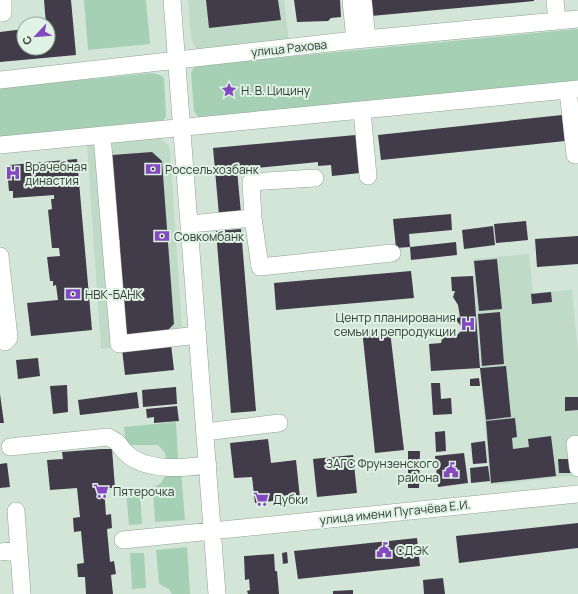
<svg xmlns="http://www.w3.org/2000/svg" width="578" height="594" viewBox="0 0 578 594" font-family="Manrope,sans-serif">
<style>
.built{fill:#c0dac8}
.green{fill:#a6d0b3}
.building{fill:#423b4a}
.lines{fill:none;stroke-linecap:round;stroke-linejoin:round}
.minor-casing{stroke:#90a295;stroke-width:18}
.minor{stroke:#fff;stroke-width:17}
.labels{text-anchor:middle;dominant-baseline:central;stroke-width:4;stroke-linejoin:round;paint-order:stroke}
.street-label{font-size:12px;fill:#333b36;stroke:#dff2e4}
.poi-label{font-size:12px;fill:#333b36;stroke:#dff2e4;text-anchor:start}
</style>
<rect width="100%" height="100%" fill="#d2e5d7"/>
<!-- built -->
<path class="built" d="M188,0H284L289,42L201,51L195,47L191,38Z
M160,138L168,145L170,150L183,342L101,349L87,145Z
M529,254L533,293L572,290L578,353V475L490,485L481,378L473,259Z"/>
<!-- green -->
<path class="green" d="M84,0H146L150,44L88,50Z
M578,29V82L199,118L194,111L191,73L194,67L202,65Z
M152,73L160,75L164,78L166,116L164,120L0,137V88Z
M176,422L178,461L167,462L165,453L158,445H126L124,427Z
M181,472L185,520L155,522L153,488L161,483L165,476Z
M140,489L142,524L129,525L126,490Z
M187,547L190,594H172L169,589L159,584L156,550Z
M130,553H144L146,588L132,589Z"/>
<!-- building -->
<path class="building" d="M44,0H71L76,55L0,62V32L24,29V48H48V24H46Z
M206,0H278L281,20L209,28Z
M294,0H340L341,17L331,18L328,21L297,22Z
M369,0H534V1L371,16Z
M562,115L565,141L381,160L378,135Z
M356,135L360,173L332,176L331,165L318,166V162L237,170L241,213L219,215L213,148Z
M152,152L162,161L174,324L165,333L125,336L114,251H120V240H113L112,155Z
M77,159L92,330L31,336L27,303L58,300L56,285L53,286V281H50L47,257L60,256L59,248H52L48,210L52,209L51,199H54V195L13,198V191H9L8,180H11L10,165Z
M451,214L452,230L409,234L410,247L396,248L393,219Z
M526,221L528,240L496,243L494,224Z
M493,226L495,245L464,249L462,230Z
M241,229L256,411L231,413L216,231Z
M578,236V264L537,267L535,239Z
M456,242L457,255L411,260L410,247Z
M497,259L502,309L479,311L474,261Z
M411,271L414,298L276,310L274,283Z
M473,276L480,368L431,371L429,344L441,343L443,335L447,338L455,337L461,331V326L455,319L460,317L458,305L453,297L455,291H452L451,277Z
M551,292L552,302L532,304L531,294Z
M500,312L504,364L482,366L478,314Z
M362,329L390,331L404,450L375,453Z
M171,344L174,370L125,375L122,349Z
M38,358L40,376L18,379L16,360Z
M506,366L511,417L486,420L480,368Z
M479,378L480,386H470V379Z
M431,383H440L441,399L451,398L452,414L433,415Z
M67,385L68,412L53,414L50,386Z
M176,387L177,404L143,407L142,390Z
M137,392L139,408L80,415L78,400Z
M0,394L4,423H0Z
M565,397H578V410L565,411Z
M177,406L179,421L154,423V417L147,418L146,409Z
M515,418L517,437L512,438L513,449L529,447L528,439L551,436L556,476L491,483L486,421Z
M445,431L446,451L436,452L435,432Z
M268,439L271,463L296,460L300,498L255,503L252,477L234,478L230,443Z
M485,441L487,463L473,464L471,443Z
M101,449H112L115,488H104L106,515L111,514L112,528L107,529L110,562L114,561L116,574L111,575L113,594H86L85,577H78L77,564L84,563L81,531L74,532L73,518L80,517L77,488L50,490L47,460L63,459L62,452Z
M408,451H420L419,488H408Z
M464,453L468,483L438,487L435,456Z
M353,455L357,493L317,497L313,459Z
M558,459H573V473H559Z
M7,463L10,487L0,488V464Z
M488,466L490,481L471,483L470,468Z
M578,523V548L459,563L456,536Z
M417,538L420,566L298,579L294,551Z
M287,552L288,563L283,564L282,553Z
M274,554L275,571H277L279,594H248L247,591L250,590L249,579L245,580L244,556Z
M443,578L445,594H424L423,580Z
M353,590V594H333V591Z"/>
<g class="lines">
<!-- minor casing -->
<g class="minor-casing">
<path id="minor" d="M172,0L217,594
M351,0L355,40
M363,0L367,39
M555,0L557,21
M0,13H3V0
M0,80L355,40L578,19
M568,90L575,155H578
M362,111L368,176
M102,135L119,344L198,335
M0,145L578,89
M253,218L251,182L315,178
M190,224L253,218L260,267L392,253
M0,256L9,338L5,342
M205,432L279,423
M575,444L578,468
M10,447L108,437C122,444 117,444 126,453C146,472 184,468 208,465
M16,511L22,594
M123,540L578,494
M0,552L19,550"/>
</g>
<!-- minor -->
<use href="#minor" class="minor"/>
</g>
<!-- icons -->
<defs>
<g id="sight-bare" transform="scale(1.2)"><path d="M0-6L1.8-2.2L6-1.7L2.9 1.2L3.7 5.4L0 3.3L-3.7 5.4L-2.9 1.2L-6-1.7L-1.8-2.2Z" fill="#8449c0" stroke="#dff2e4" stroke-width="2.5" paint-order="stroke"/></g>
<g id="bank-bare" transform="scale(1.2)"><path d="M-6-4H6V4H-6ZM0-2.3a2.3 2.3 0 1 0 0 4.6a2.3 2.3 0 1 0 0-4.6Z" fill="#8449c0" stroke="#dff2e4" stroke-width="2.5" paint-order="stroke"/></g>
<g id="hospital-bare" transform="scale(1.2)"><path d="M-5-5h3v3.5h4V-5h3V5h-3V1.5h-4V5h-3Z" fill="#8449c0" stroke="#dff2e4" stroke-width="2.5" paint-order="stroke"/></g>
<g id="civic-bare" transform="scale(1.2)"><path d="M-.6-6.5H3V-4.5H.6V-3L4-1V1h2V6H-6V1h2V-1L-.6-3ZM-1.2 2.5V6h2.4V2.5Z" fill="#8449c0" stroke="#dff2e4" stroke-width="2.5" paint-order="stroke"/></g>
<g id="supermarket-bare" transform="scale(1.2)"><path d="M-6-5.5h2.5l.6 2H6L4.5 2H-2.5L-4.4-4H-6ZM-1.5 3.2a1.3 1.3 0 1 0 .1 0ZM3 3.2a1.3 1.3 0 1 0 .1 0Z" fill="#8449c0" stroke="#dff2e4" stroke-width="2.5" paint-order="stroke"/></g>
</defs>
<g fill-rule="evenodd">
<use href="#sight-bare" x="229" y="90"/>
<use href="#bank-bare" x="153" y="169"/>
<use href="#hospital-bare" x="13" y="173"/>
<use href="#bank-bare" x="162" y="236"/>
<use href="#bank-bare" x="73" y="294"/>
<use href="#hospital-bare" x="468" y="324"/>
<use href="#civic-bare" x="451" y="470"/>
<use href="#supermarket-bare" x="101" y="491"/>
<use href="#supermarket-bare" x="261" y="499"/>
<use href="#civic-bare" x="384" y="550"/>
</g>
<g class="labels">
<!-- street labels -->
<g class="street-label">
<text transform="translate(289 48) rotate(-6)">улица Рахова</text>
<text transform="translate(395 512) rotate(-6)">улица имени Пугачёва Е.И.</text>
</g>
<!-- poi labels -->
<g class="poi-label">
<text x="241" y="90">Н. В. Цицину</text>
<text x="25" y="166">Врачебная<tspan x="25" dy="14">династия</tspan></text>
<text x="165" y="169">Россельхозбанк</text>
<text x="174" y="236">Совкомбанк</text>
<text x="85" y="294">НВК-БАНК</text>
<text x="456" y="317" text-anchor="end">Центр планирования<tspan x="456" dy="14">семьи и репродукции</tspan></text>
<text x="439" y="463" text-anchor="end">ЗАГС Фрунзенского<tspan x="439" dy="14">района</tspan></text>
<text x="113" y="491">Пятерочка</text>
<text x="273" y="499">Дубки</text>
<text x="396" y="550">СДЭК</text>
</g>
</g>
<!-- north arrow -->
<g transform="translate(36 36) rotate(244)"><circle r="19" fill="#dff2e4" stroke="#9aa99e"/>
<path d="M0-3L7 15L0 10L-7 15Z" fill="#8449c0"/>
<text y="-6" font-size="11" font-weight="bold" text-anchor="middle" fill="#333b36">С</text>
</g>
</svg>
